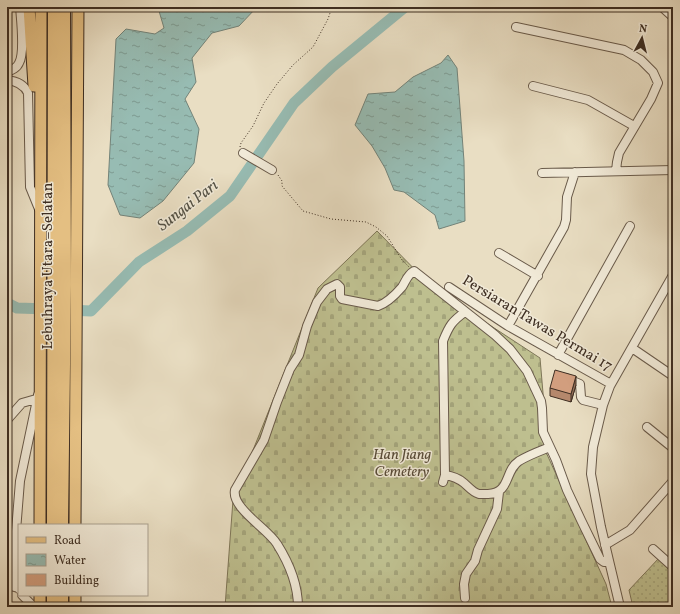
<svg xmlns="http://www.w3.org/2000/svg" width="680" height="614" viewBox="0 0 680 614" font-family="Vollkorn,serif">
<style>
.cemetery{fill:url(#cemetery-stones);stroke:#7e7658}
.park{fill:url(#park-dots);stroke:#7e7658}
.water{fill:url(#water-ripples);stroke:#738379}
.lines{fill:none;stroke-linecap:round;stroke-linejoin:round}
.river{stroke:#97bcb3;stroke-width:11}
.minor-casing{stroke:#695a4a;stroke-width:10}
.major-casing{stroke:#3e2e22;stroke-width:13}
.highway-casing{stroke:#3e2e22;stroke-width:14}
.path{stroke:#3e2e22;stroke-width:1;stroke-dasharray:1 2;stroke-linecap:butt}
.minor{stroke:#f1ead8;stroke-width:8}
.major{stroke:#e4bf82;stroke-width:11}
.highway{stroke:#e4bf82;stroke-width:12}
.wall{fill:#b5886c;stroke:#3e2e22}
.shaded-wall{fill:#936f58;stroke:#3e2e22}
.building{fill:#d29e7e;stroke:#3e2e22}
.labels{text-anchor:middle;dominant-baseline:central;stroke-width:3;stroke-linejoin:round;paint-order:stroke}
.street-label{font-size:15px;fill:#3e2e22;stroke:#f1ead8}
.park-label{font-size:15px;font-style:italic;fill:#584b38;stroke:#f1ead8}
.water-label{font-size:16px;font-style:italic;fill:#545246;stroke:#f1ead8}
</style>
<defs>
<pattern id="cemetery-stones" width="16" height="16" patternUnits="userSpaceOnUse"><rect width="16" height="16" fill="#bebf8f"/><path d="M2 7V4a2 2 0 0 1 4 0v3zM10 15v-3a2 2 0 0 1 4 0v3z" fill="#a4a47b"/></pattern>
<pattern id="park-dots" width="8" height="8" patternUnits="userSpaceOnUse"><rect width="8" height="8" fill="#bebf8f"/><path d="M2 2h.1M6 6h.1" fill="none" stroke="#a4a47b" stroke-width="1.8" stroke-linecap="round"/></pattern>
<pattern id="water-ripples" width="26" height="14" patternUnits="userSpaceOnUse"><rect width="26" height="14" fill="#97bcb3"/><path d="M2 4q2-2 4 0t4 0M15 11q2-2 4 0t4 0" fill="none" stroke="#7d9991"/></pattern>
</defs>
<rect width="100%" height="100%" fill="#e9dec3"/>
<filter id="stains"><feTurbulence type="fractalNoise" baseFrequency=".005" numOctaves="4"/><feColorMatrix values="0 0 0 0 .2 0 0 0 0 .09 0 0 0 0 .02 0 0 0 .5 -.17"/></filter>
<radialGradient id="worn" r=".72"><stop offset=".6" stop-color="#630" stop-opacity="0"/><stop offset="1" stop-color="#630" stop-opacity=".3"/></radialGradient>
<!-- cemetery -->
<path class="cemetery" d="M377,231L433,288L540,358L543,393L545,450L606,584L612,607H225L233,500L318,288Z"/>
<!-- park -->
<path class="park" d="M659,558L673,570V607H633L629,590Z"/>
<!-- water -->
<path class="water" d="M167,7H257L239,26L212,33L192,58L196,82L185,99L199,129L194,163L163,201L140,218L120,215L108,185L116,39L126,29L155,34L164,28L159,11Z
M448,55L457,68L464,161L465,221L439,229L435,215L404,192L394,190L385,168L372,146L355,125L368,94L395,92L413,77L441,63Z"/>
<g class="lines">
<!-- river -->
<path class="river" d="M7,303L17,308L49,309
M68,310L91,311L139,262L187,231L230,196L294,103L332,67L405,7"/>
<!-- minor casing -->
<g class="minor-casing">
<path id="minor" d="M662,7L673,17
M516,27L624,50L641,60L653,72L658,83L651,99L619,153L617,162L616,171
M7,72C12,70 17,68 19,63C25,53 21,20 20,7
M7,80C16,81 24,84 28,93L30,187L39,209
M533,86L588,100L634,126
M243,153L272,170
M542,173L673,170
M499,253L538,276
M449,287L508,326L611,384
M508,326L564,227L566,220L567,197L575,172
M632,348L673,376
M558,355L630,226
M566,378L580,384L581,397L583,400L603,405
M7,420L22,403L36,399
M647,427L673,448
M445,475C452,476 458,478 464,483C469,487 472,492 479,494C481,494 485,494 488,494C511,493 504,471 519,461C529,455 540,451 550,447
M443,482L445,475L443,341C449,326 452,321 465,312
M605,545L630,530L673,481
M653,549L673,567
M7,585L18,588
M19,589L15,579L14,556L20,481L38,395
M22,595L34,607
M465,598L464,584L466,574L475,561L478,550L497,509L499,492
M298,607C298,584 289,563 277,544C268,529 231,508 235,490L264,440L277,402L290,369L299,355L307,326L317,302L327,289L337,284L340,287V296L342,299L378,306C387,303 396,294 402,287C406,281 407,275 414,271L495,335L510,349L527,371L541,401L542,408L543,432L556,460L567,490L581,520L600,559L604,562H609
M620,607L601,527L591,474L593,447L603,405L610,386L673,275"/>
</g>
<!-- major casing -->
<g class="major-casing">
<path id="major" d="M29,7L34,86
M40,525L41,7
M75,525L78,7
M40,595V607
M75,595V607"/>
</g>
<!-- highway casing -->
<g class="highway-casing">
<path id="highway" d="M53,525L54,7
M62,525L65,284L64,7
M53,595V607
M62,595V607"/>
</g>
<!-- path -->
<path class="path" d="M240,147L241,143L253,126L264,103L277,84L293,65L313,47L328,19L332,7
M278,175L282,181V186L303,211L331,219L366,222L376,227L387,236L402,260L409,267"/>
<!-- minor -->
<use href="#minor" class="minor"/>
<!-- major -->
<use href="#major" class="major"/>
<!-- highway -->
<use href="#highway" class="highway"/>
</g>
<!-- wall -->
<path class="wall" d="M576,385L571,402L550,396V388Z"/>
<!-- shaded-wall -->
<path class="shaded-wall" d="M576,376V385L571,402V394Z"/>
<!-- building -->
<path class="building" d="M555,370L576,376L571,394L550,388Z"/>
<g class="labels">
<!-- street labels -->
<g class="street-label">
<text transform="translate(48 266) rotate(-90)">Lebuhraya Utara–Selatan</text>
<text transform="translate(537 324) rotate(31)">Persiaran Tawas Permai 17</text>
</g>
<!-- park labels -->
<g class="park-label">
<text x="402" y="455">Han Jiang<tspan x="402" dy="17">Cemetery</tspan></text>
</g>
<!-- water labels -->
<g class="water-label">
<text transform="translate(188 206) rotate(-38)">Sungai Pari</text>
</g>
</g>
<!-- margin -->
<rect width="680" height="614" fill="none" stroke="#e9dec3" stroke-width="24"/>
<rect x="8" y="8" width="664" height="598" fill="none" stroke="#3e2e22" stroke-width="2"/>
<rect x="12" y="12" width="656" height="590" fill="none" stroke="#3e2e22"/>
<!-- legend -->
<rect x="18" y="524" width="130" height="72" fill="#f1ead8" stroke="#a99f8f"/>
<rect x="26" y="537" width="20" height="6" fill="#e4bf82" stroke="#a99f8f"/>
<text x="54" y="544" font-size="12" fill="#3e2e22">Road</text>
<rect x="26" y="554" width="20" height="12" fill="url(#water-ripples)" stroke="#a99f8f"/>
<text x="54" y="564" font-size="12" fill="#3e2e22">Water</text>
<rect x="26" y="574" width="20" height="12" fill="#d29e7e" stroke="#a99f8f"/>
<text x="54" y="584" font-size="12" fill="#3e2e22">Building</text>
<!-- north arrow -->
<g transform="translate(642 38) rotate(7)" stroke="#f1ead8" stroke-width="3" paint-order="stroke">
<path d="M0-3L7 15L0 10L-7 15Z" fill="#3e2e22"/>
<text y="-6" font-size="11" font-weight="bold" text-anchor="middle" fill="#3e2e22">N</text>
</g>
<rect width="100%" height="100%" filter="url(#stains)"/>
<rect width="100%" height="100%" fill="url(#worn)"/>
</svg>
